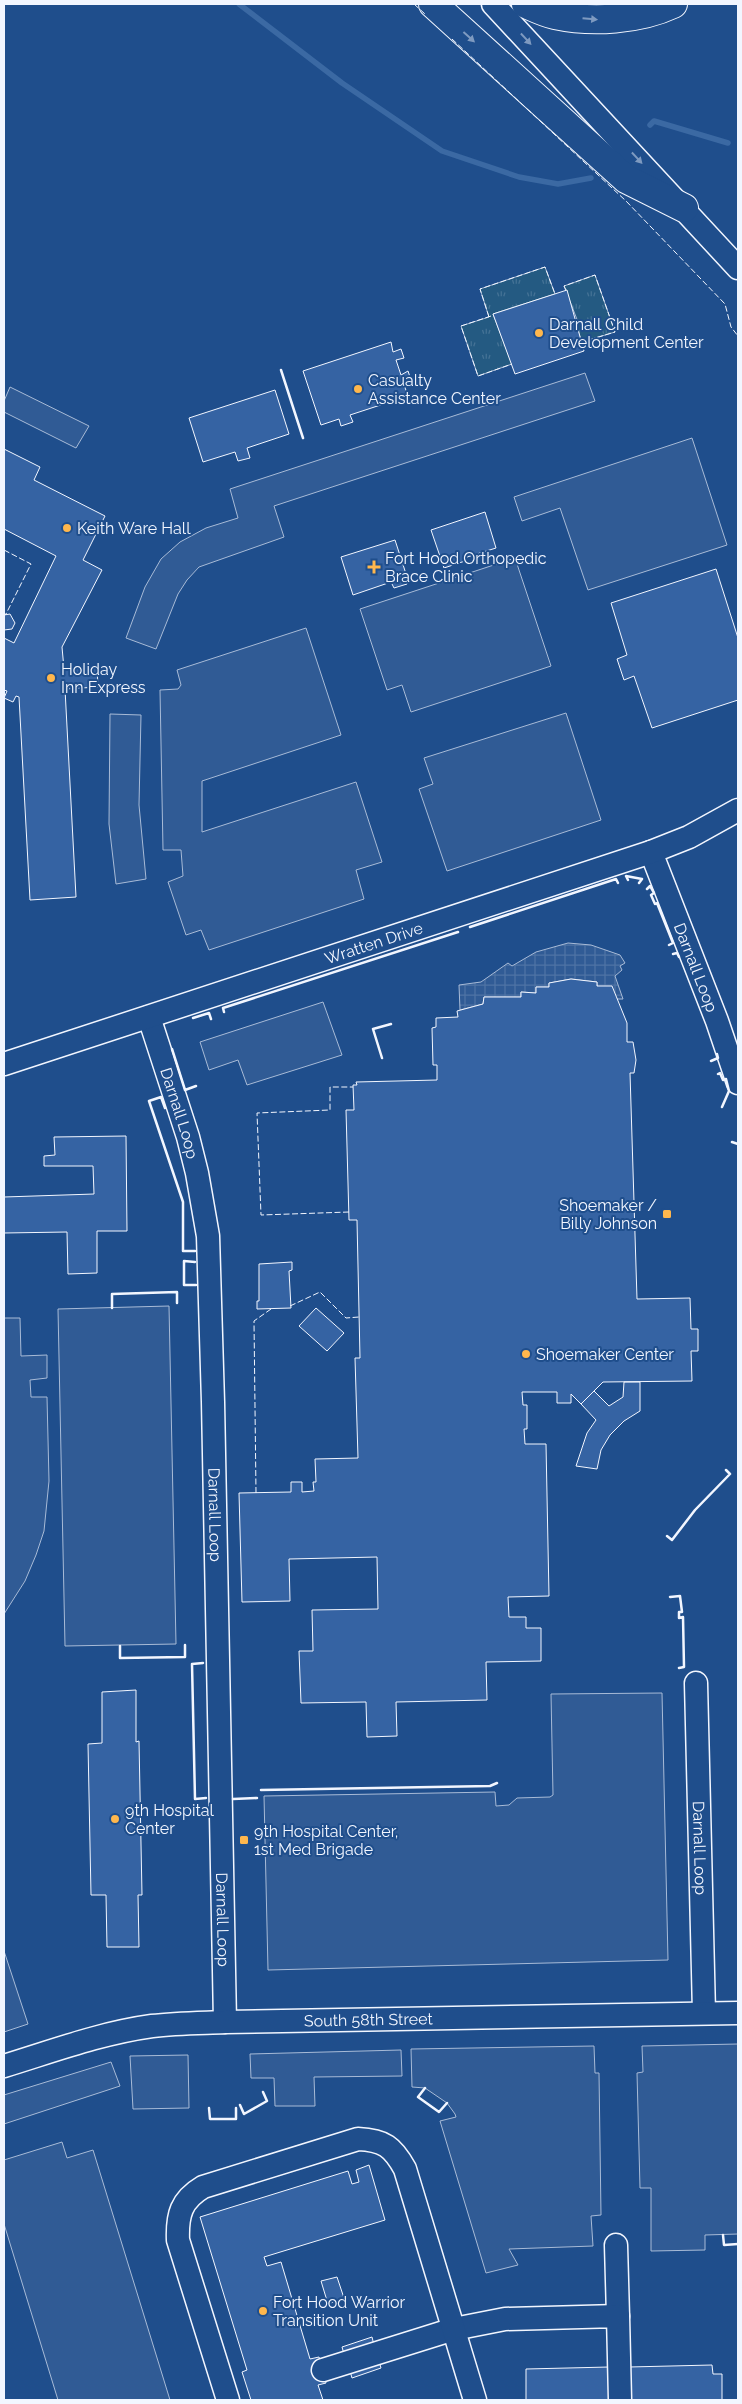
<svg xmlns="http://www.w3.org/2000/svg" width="742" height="2404" viewBox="0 0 742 2404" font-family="Raleway,sans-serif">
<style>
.park{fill:url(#park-tufts);stroke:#a8bbd7}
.parking{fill:#305b95;stroke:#a8bbd7}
.plaza{fill:url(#plaza-grid);stroke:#a8bbd7}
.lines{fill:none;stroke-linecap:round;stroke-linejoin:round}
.stream{stroke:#3b69a3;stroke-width:5.5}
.building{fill:#3563a3;stroke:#f2f6ff}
.minor-casing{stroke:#f2f6ff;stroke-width:25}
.major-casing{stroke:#f2f6ff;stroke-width:30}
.minor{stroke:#1f4e8c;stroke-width:22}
.major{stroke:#1f4e8c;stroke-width:28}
.fence{stroke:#f2f6ff;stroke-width:1;stroke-dasharray:6 2.5;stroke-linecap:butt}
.wall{stroke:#f2f6ff;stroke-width:2.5}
.oneway{fill:#7e9ac0}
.poi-dot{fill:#ffb74d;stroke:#1f4e8c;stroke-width:2}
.labels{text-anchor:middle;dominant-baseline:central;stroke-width:4;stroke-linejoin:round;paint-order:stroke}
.poi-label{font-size:16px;fill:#f2f6ff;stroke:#1f4e8c;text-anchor:start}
.street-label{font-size:16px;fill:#f2f6ff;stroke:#1f4e8c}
</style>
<defs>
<pattern id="park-tufts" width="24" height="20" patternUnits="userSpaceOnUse" patternTransform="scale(1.25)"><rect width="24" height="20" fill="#245a82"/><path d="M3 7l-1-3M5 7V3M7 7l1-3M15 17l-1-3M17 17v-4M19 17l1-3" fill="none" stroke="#447295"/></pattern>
<pattern id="plaza-grid" width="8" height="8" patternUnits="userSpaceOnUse" patternTransform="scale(1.25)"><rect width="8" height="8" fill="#305b95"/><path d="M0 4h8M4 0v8" fill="none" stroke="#4e73a5"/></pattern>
</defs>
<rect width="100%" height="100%" fill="#1f4e8c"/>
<!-- park -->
<path class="park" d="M545,267L555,294L493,314L512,364L478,376L461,326L489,317L480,289Z
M595,275L615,332L582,342L575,323L578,322L564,286Z"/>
<!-- parking -->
<path class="parking" d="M585,373L595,401L274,506L284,537L199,567L187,580L178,594L156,649L126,638L145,587L161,559L180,542L206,528L238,518L230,489Z
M10,387L89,426L76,448L4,412V401Z
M692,438L727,545L588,590L560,508L522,521L514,497Z
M515,558L551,666L411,712L402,685L387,690L360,609Z
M306,628L341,735L202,781V832L356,782L382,862L356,870L364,899L209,950L201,930L186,935L168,882L183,876L181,850H163L160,690L178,689L181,685L177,670Z
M566,713L601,820L447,871L419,789L433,784L424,758Z
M110,714L141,715L139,805L146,879L116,884L109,824Z
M323,1002L342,1055L247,1085L238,1060L209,1070L200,1042Z
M169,1306L176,1644L65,1646L58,1309Z
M4,1318H20L21,1356L47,1355V1378L30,1380L31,1397H47L49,1481L44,1531L36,1555L25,1581L4,1614Z
M662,1693L668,1960L268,1970L264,1796L495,1792L496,1806L509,1805L517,1798L550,1797L553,1795L551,1694Z
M4,1951L28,2024L4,2032Z
M738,2044V2234L705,2235V2250L651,2251V2188H640L637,2073L643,2072L642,2046Z
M594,2046L595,2073H599L601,2215L591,2216L593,2246L509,2249L518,2265L486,2273L440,2121L456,2117L455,2114L447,2103L425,2088L412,2087L411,2049Z
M401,2050L402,2076L314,2077L315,2106H275L274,2078H251L250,2054Z
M188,2055L189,2108L133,2109L130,2056Z
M111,2062L120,2086L4,2124V2095Z
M62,2142L67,2158L93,2150L170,2400H58L4,2224V2160Z"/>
<!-- plaza -->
<path class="plaza" d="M568,943L591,945L620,955L625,963L620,966L622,970L615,976L623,999H617L597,986V982L571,979L549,983V987H536V993L521,992V997H484L483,1004L460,1010L459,985L481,982L508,963L512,966L536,952Z"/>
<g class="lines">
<!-- stream -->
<path class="stream" d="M239,4L342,83L442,151L519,177L558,184L591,178
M650,125L654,121L728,143"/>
</g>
<!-- building -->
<path class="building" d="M567,290L584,351L515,374L493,314Z
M391,342L393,352L401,349L404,358L396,360L401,375L408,371L411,380L403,382L408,396L350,415L353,422L341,426L339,419L321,425L303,371Z
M275,390L289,434L247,448L250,458L238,461L235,452L203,462L189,418Z
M4,449L40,467L34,480L105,516L83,560L102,570L62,647L64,669L97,667L98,687L65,689L76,897L30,900L19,697L16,696L13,702L4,698L7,691L4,690V638L14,643L56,556L4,529Z
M485,512L496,548L464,558L465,561L444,568L431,530Z
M395,540L407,577H405L407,584L394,588L391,582L353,595L341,557Z
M716,569L738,638V700L652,728L634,676L624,680L617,659L627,655L611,603Z
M10,614L15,623L12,629L4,630V615Z
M571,979L597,982V986H612L627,1023V1042H633L636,1060L634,1073H630L637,1299L690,1298L691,1329H698V1351H691L692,1381L603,1382L581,1404L571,1394V1403H557V1392H522L523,1405H527V1429H524L525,1444H546L549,1596L508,1597L509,1617H526V1628H541V1661L486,1662L487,1700L396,1702L397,1736L367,1737L366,1702L301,1703L299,1651H313L312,1610L378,1609L377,1557L289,1559L290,1601L242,1602L239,1493L291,1492V1482H302V1492L314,1491L313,1482H316L315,1459L358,1458L355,1358H360L357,1220H349L346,1110H354L353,1085H357L356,1082L437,1080V1065H433L432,1028L436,1027V1018L458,1017L457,1011L483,1004L484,997H521V992L536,993V987H549V983Z
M126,1136L127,1231H97V1273L68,1274L67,1232L4,1233V1197L94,1194L93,1166H44V1156L55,1155L54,1137Z
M292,1262V1270L289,1271L291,1308L257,1309V1301H259V1264Z
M316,1308L344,1333L327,1351L299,1326Z
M624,1382H640V1411L624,1421L610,1435L601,1450L597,1469L576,1466L587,1433L596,1420L581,1404L594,1391L609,1406L623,1397Z
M136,1690V1742L139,1741L142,1895H138L139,1947H107L106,1895H91L88,1744L102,1743V1692Z
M369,2165L385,2220L264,2257L267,2266L281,2262L310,2359L319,2357L323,2370L326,2383L318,2385L323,2400H251L242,2372L247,2370L200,2217L348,2171L352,2184L359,2182L356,2170Z
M337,2277L344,2298L328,2304L321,2281Z
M372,2337L374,2345L344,2354L342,2347Z
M379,2361L381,2368L352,2378L350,2371Z
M712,2365L713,2374H722V2400H630L629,2367Z
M609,2367L610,2400H526V2369Z"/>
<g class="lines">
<!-- minor casing -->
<g class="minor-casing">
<g id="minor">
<path d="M493,4L738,268"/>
<path id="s1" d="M651,852L717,1021L738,1083"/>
<path id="s2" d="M149,1017L188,1137L197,1173L208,1236L213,1402L225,2022"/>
<path id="s3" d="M4,1064L651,852L689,837L738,810"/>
<path id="s4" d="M696,1683L704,2013"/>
<path id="s5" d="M4,2066C53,2051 101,2033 152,2026C176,2023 201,2023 225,2022L738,2013"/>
<path d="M616,2245L618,2316"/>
<path d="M323,2370L454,2329L505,2319L618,2316L620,2400"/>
<path d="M228,2400L178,2240C177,2215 181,2200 203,2187L358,2139C384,2140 393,2147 405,2169L475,2400"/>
</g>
</g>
<!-- major casing -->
<g class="major-casing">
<path id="major" d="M433,4L626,179L684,208
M526,4C535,8 545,13 555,15C592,23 639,20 673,4"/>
</g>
<!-- minor -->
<use href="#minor" class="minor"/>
<!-- major -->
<use href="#major" class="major"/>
<!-- fence -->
<path class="fence" d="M414,4L425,14
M452,39L626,201L725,304L731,327L738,336
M566,290L564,286L595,275L615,332L582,342
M491,316L461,326L478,376L512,364
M489,317L480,289L545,267L555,294
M4,550L31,564L6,614L4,615
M349,1212L261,1215L257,1113L330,1110V1087H353
M290,1306L320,1292L346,1318L359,1317
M256,1493L254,1321L271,1309"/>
<!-- wall -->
<path class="wall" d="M281,370L303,438
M628,880L626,876L642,879L639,883
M647,889L650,886L654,893L651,895L655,904L657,903L673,943L669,945
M470,927L616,879L618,883
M673,954L677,953L679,957
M224,1012L223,1008L458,932
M193,1018L209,1013L211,1019
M172,1049L185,1090L196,1086
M382,1058L373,1029L391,1024
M711,1061L718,1058L717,1054
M718,1074L720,1073L723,1080L726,1079L729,1091L722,1107
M165,1108L161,1097L149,1101L183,1202V1251H195
M732,1142L738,1144
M195,1262L184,1261V1285H196
M112,1308V1294L177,1292V1303
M667,1536L672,1540L695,1510L730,1474L726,1470
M670,1597L680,1596L682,1612H679V1618L683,1617L684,1667L679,1668
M120,1646V1658L185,1657V1645
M203,1663L192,1664L195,1799L206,1798
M261,1790L490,1786L497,1783
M233,1799L257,1798
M425,2088L418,2097L439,2112L447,2103
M240,2105L244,2114L267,2101L263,2092
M209,2108L210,2119H236V2108
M723,2235L724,2245L738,2244"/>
</g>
<!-- one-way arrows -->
<defs><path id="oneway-solid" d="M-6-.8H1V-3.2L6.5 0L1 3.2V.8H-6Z" transform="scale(1.25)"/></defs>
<g class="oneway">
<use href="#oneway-solid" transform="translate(590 19) rotate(5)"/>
<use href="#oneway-solid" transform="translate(469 37) rotate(42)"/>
<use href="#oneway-solid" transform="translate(526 39) rotate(47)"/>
<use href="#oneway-solid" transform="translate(637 158) rotate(47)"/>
</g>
<!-- markers -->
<g class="poi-dot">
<circle cx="539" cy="333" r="5"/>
<circle cx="358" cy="389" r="5"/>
<circle cx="67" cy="528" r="5"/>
<path d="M371.5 559.5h5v5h5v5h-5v5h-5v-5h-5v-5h5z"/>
<circle cx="51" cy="678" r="5"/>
<rect x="662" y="1209" width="10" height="10" rx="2.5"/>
<circle cx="526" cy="1354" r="5"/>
<circle cx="115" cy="1819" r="5"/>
<rect x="239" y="1835" width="10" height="10" rx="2.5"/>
<circle cx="263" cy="2311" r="5"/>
</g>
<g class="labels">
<!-- poi labels -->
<g class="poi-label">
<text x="549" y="324">Darnall Child<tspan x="549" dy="18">Development Center</tspan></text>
<text x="368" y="380">Casualty<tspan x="368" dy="18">Assistance Center</tspan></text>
<text x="77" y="528">Keith Ware Hall</text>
<text x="385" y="558">Fort Hood Orthopedic<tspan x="385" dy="18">Brace Clinic</tspan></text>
<text x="61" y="669">Holiday<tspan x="61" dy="18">Inn Express</tspan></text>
<text x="657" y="1205" text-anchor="end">Shoemaker /<tspan x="657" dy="18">Billy Johnson</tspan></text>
<text x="536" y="1354">Shoemaker Center</text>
<text x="125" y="1810">9th Hospital<tspan x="125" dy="18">Center</tspan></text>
<text x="254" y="1831">9th Hospital Center,<tspan x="254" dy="18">1st Med Brigade</tspan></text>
<text x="273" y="2302">Fort Hood Warrior<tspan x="273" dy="18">Transition Unit</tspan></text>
</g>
<!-- street labels -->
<g class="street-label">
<text stroke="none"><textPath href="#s3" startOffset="389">Wratten Drive</textPath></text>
<text stroke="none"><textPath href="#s1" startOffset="124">Darnall Loop</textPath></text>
<text stroke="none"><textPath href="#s2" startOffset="101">Darnall Loop</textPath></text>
<text stroke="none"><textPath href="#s2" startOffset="506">Darnall Loop</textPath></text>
<text stroke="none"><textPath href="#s4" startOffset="165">Darnall Loop</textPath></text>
<text stroke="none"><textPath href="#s2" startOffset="911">Darnall Loop</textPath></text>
<text stroke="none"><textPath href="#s5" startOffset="370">South 58th Street</textPath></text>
</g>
</g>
<!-- border -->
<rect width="742" height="2404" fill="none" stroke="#f2f6ff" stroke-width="10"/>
</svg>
